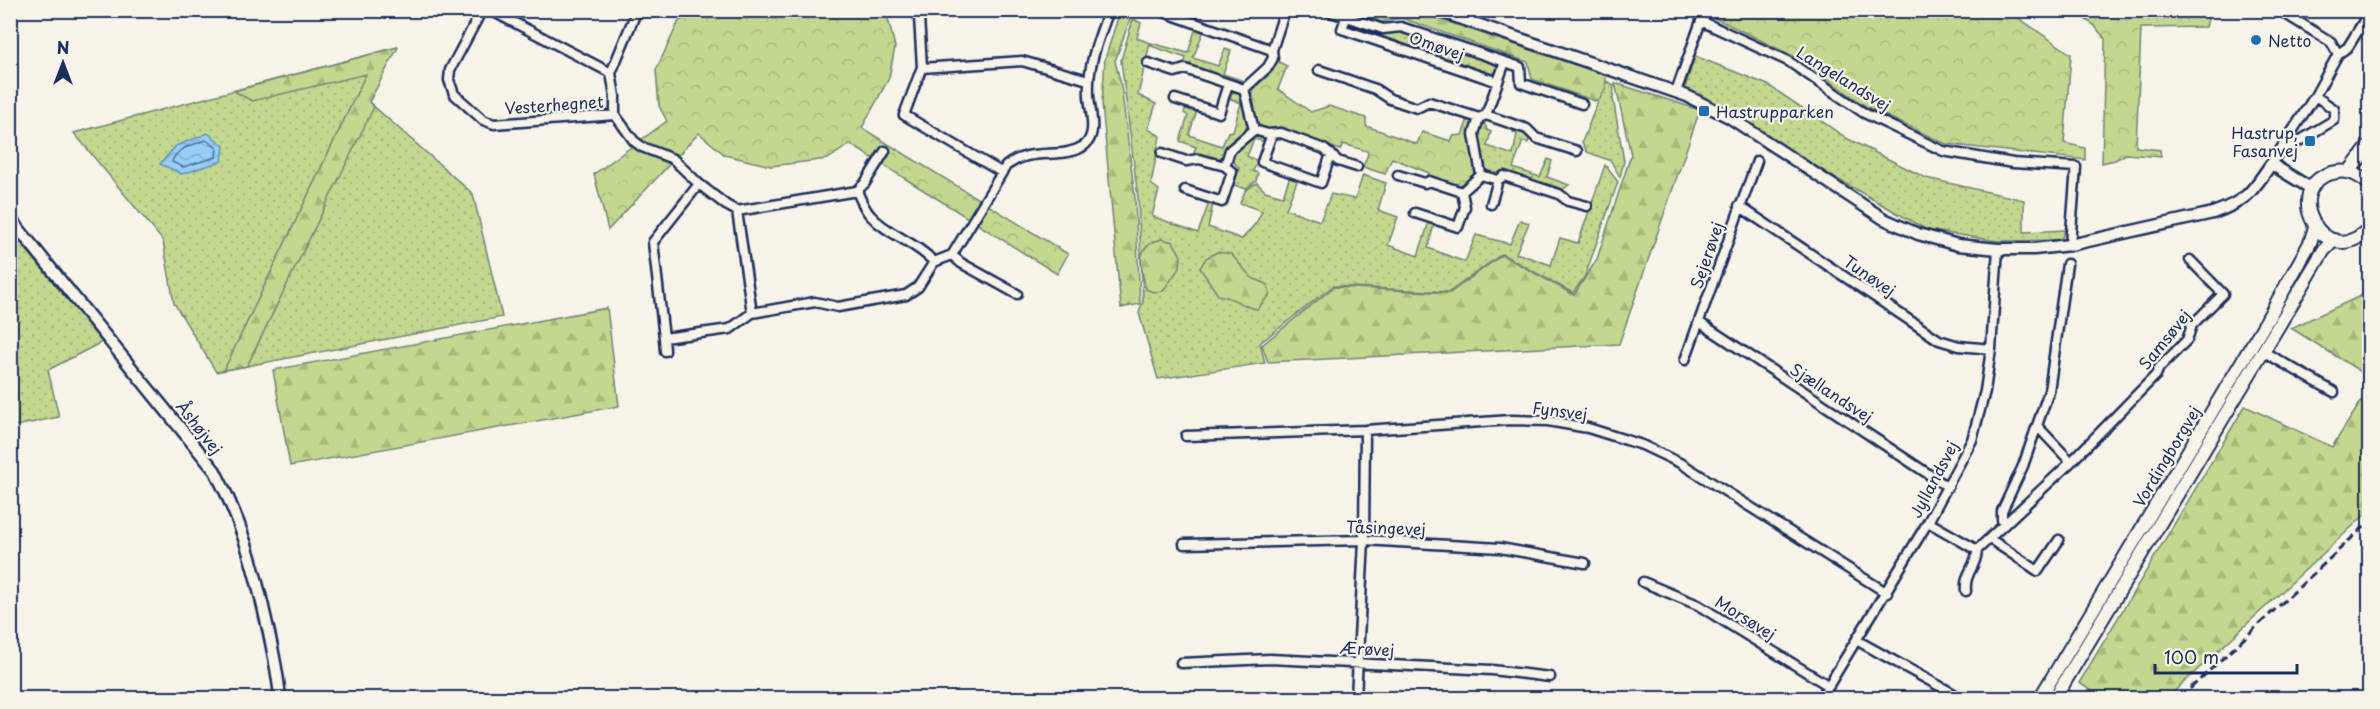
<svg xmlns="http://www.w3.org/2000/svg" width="2380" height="709" viewBox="0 0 2380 709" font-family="'Playpen Sans',sans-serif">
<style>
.grass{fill:url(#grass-dots);stroke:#6f8476;stroke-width:1.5}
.forest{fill:url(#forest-firs);stroke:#6f8476;stroke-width:1.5}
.park{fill:url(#park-crowns);stroke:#6f8476;stroke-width:1.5}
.water{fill:url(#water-waves);stroke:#658eb9;stroke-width:1.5}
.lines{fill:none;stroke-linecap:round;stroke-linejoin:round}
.shore{stroke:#4c6f9a;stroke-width:1.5}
.minor-casing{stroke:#1b2f5e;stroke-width:13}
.tertiary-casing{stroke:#1b2f5e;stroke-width:15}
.secondary-casing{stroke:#1b2f5e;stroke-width:16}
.minor{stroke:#f7f3e8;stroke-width:8}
.tertiary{stroke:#f7f3e8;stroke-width:10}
.secondary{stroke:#f7f3e8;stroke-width:12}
.rail{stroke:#1b2f5e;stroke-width:3;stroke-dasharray:9 4.5;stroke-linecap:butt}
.poi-dot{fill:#1f6fb2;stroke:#f7f3e8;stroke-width:2}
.labels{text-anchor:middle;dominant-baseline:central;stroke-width:4.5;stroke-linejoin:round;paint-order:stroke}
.poi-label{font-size:16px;fill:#1b2f5e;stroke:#f7f3e8;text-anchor:start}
.street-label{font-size:16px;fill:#1b2f5e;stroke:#f7f3e8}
</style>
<defs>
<pattern id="grass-dots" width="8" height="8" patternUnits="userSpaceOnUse" patternTransform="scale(1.5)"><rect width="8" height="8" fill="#c3d88e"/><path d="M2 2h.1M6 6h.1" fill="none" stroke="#a7ba7d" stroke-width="1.8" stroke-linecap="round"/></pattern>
<pattern id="forest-firs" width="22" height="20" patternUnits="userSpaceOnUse" patternTransform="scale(1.5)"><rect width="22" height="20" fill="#c3d88e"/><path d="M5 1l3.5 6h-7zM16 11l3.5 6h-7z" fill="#a7ba7d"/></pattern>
<pattern id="park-crowns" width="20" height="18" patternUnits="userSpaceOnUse" patternTransform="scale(1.5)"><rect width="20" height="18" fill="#c3d88e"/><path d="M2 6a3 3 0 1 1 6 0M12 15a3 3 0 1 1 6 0" fill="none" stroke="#a7ba7d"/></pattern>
<pattern id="water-waves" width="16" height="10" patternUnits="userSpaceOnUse" patternTransform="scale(1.5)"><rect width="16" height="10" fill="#96cef5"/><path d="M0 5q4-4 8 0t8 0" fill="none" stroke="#81b1d4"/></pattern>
</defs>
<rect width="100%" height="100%" fill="#f7f3e8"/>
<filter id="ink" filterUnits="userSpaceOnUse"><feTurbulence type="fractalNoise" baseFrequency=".0167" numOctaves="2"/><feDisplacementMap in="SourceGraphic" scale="12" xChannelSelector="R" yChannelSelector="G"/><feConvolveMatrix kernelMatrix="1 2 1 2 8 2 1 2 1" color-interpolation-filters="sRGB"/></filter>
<g filter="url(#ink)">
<!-- grass -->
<path class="grass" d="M1133,19L1141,23L1137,38L1150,43L1138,95L1156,104L1148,129L1160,136L1151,184L1159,190L1152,216L1198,233L1209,203L1213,204L1208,227L1242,239L1256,223L1262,211L1240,203L1245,191L1257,183L1265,191L1283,196L1290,176L1298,179L1286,209L1320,221L1331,194L1355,199L1363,175L1386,183L1378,210L1398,217L1388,245L1418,256L1429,222L1434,224L1428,248L1465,262L1476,235L1510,244L1520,220L1529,223L1516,253L1551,265L1560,238L1578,243L1605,165L1618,182L1585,276L1573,293L1502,254L1449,292L1333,286L1260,343L1265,363L1158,379L1139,313L1143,301L1138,198L1121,60Z
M1351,23L1380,33L1399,31L1495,63L1498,70L1492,74L1396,41L1394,42L1349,27Z
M1196,27L1204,30L1193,58L1218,66L1225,49L1231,51L1223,74L1244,81L1242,82L1183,66L1186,58L1151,46V43L1188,53Z
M398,47L369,102L473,194L502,317L216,372L174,303L163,241L74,133Z
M1695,56L1768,85L1848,139L1926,178L2024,200V232L2065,230L2061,240L1998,241L1927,230L1832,176L1685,88Z
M1606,81L1614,85L1613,99L1624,161L1620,177L1611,161L1587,152L1582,142Z
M1230,86L1241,91L1248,126L1228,145L1225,154L1216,160L1194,152L1196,147L1180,141L1188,116L1184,113L1186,107L1197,110L1189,135L1222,146L1228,132L1233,131L1241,103L1226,97Z
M1482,124H1485L1487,130L1491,132L1487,146L1513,155L1517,134L1513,132L1515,128L1526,131L1529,138L1528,143L1523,141L1513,168L1540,177L1548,159L1552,161L1547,177L1569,185L1562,190L1508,172L1493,174L1486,169L1479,135Z
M1255,133L1265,138L1266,142L1254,139L1247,156L1258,161L1253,171L1258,173L1256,181L1246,189L1234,185L1239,168L1232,160L1236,149Z
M13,234L104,341L48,370L59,417L11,427L10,235Z"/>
<!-- forest -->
<path class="forest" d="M1120,11H1133L1115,61L1121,85L1135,198L1140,304L1121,308L1102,103L1105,59Z
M1348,11H1415L1606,75V87L1600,99L1595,101L1532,79L1528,62L1401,18L1381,22Z
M398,47L369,102L374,107L247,366L224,370L366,74L252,101L234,91Z
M1615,83L1700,110L1619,344L1268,362L1262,345L1334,287L1450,293L1502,255L1574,295L1597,259L1631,155Z
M1162,239L1173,242L1181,256L1180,267L1163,291L1153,292L1146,289C1141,267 1133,246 1162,239Z
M1217,252L1231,254L1252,278L1267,284L1270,294L1257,309C1247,309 1234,297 1218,295L1200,268L1206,258Z
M2369,292V377L2291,328Z
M607,308L619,406L290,466L273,370Z
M2369,389V511L2167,698H2103L2079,683L2245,406L2332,447Z"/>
<!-- park -->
<path class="park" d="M1715,10L2008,11L2071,54L2064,143L2085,148V160L1946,144L1867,107L1799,59L1713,17Z
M698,11H886L895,47L889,78L862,128L1068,254L1057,274L850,144L828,159L771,166L725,155L699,133L608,230L594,174L667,121L659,106L656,70L679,21Z
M2072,11H2134L2141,17L2146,11H2210L2206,27L2141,28L2136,147L2160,150L2161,157L2126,154L2115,160L2102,163L2105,39L2094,25Z
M1277,61L1287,66L1278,89L1311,112L1329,106L1366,118V126L1417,144L1422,132L1451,141L1453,136L1462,135L1469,117L1479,119L1472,138L1477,174L1459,187L1428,178L1429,173L1392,158L1385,174L1363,167L1368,154L1367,151L1343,144L1340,150L1281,127L1269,129L1257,125L1252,90L1272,72Z"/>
<!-- water -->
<path class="water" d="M208,133L224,146L222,161L182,174L160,164L176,146Z"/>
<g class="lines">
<!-- shore -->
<path class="shore" d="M206,140L217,148L216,157L183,167L172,162C176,148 193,145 206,140Z"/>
<!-- minor casing -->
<g class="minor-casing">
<path id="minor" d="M482,10L450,70L449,80L454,94L483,120L494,124L615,115
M490,10L611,73
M916,10L919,17L922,67L904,115L1001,172
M1158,10L1272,50
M1325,10L1383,29L1401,27L1520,67L1521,83L1582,104
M2279,10L2331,42L2338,54
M919,17L933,10
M1346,18L1342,29L1498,82
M1148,63L1175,72L1185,69L1244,89
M922,68L1022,61L1088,80
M1319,70L1375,89L1390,99L1417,108L1429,102L1479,118
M1676,92L1701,21L1788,61L1864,113L1943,151L2013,163L2076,167L2070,245
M1175,99L1219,113L1228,84
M615,115L634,141L642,147L673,159L699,184L726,205L737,211L857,191L865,183L885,151
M615,115V96L611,73L637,10
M1486,115L1505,62
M1254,130L1268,134L1281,133L1324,149L1338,161L1357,167
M1272,134L1262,162L1321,183L1331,154
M2281,152L2334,120V109L2315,96
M1162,153L1186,161L1199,159L1225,166
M2271,164L2315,96L2338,54L2348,47L2370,11
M1398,175L1425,183L1429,181L1462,192
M1481,175L1498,180L1504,176L1559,194L1568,201L1587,206
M699,184L653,242L664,338L730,329L752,313L815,302L838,307L906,295L918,287L934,262L952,255L1006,166C1031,146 1059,160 1082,147C1099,137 1090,112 1089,96C1087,65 1099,38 1109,10
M1185,190L1222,202L1232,172L1225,166L1230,150L1254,130L1244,89L1268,67L1273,58L1272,50L1285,10
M857,191C861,200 864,209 871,216C888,235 916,242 934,262
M1491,204L1498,180
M1739,206L1939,340L1959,346L1991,349
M737,211L752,313
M1415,213L1458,227L1465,207L1462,192L1481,175L1474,134L1479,118L1486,115L1527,129L1536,138L1577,151
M952,255L961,263L1017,294
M1699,322L1948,487
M664,338L665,351
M2264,352L2334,392
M1685,360L1757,161
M1186,436L1365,430L1511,420L1548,421L1588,428L1642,445L1682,464L1887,593
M2071,462L2156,375L2159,368L2187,340L2192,325L2223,294L2190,260
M1928,522L1977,550L2071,462L2038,427
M2004,525L2002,520V511L2023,466L2049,391L2067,264
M1990,539L2038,571L2059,540
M1184,544L1364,540L1500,548L1585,563
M1643,582L1698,605L1829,686
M1966,591C1964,572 1977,567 1977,550
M1858,641L1961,698
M1181,663L1270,659L1492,670L1550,677
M1615,697L1619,698
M1356,698L1364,540L1365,430
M1821,698L1928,522L1972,440L1985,391L1991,349L1998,249"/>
</g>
<!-- tertiary casing -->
<g class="tertiary-casing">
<path id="tertiary" d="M1436,10L1687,96L1729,117L1884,219L1918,234L1958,245L1998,249H2034L2070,245L2213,213C2247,201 2252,192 2271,164L2312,189
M10,218L215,471C241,520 254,566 266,620C272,646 278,672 280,698"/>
</g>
<!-- secondary casing -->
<g class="secondary-casing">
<path id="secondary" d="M2349,172L2370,145
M2370,185C2361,176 2350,170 2337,172C2275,182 2325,278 2370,227
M2040,698L2267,320L2310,243L2315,227
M2055,698L2324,250L2334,240"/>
</g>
<!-- minor -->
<use href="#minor" class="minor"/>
<!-- tertiary -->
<use href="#tertiary" class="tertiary"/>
<!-- secondary -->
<use href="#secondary" class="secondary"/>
<!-- rail -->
<path class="rail" d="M2180,698L2370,521"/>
</g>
</g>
<!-- markers -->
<g class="poi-dot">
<circle cx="2256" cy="40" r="6"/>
<rect x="1698" y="105" width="12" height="12" rx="3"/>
<rect x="2304" y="135" width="12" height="12" rx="3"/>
</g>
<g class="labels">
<!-- poi labels -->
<g class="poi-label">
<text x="2268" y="40">Netto</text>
<text x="1716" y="111">Hastrupparken</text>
<text x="2298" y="132" text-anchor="end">Hastrup,<tspan x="2298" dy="18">Fasanvej</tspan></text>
</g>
<!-- street labels -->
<g class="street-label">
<text transform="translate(1437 45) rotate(19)">Omøvej</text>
<text transform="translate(1844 78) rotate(32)">Langelandsvej</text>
<text transform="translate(554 104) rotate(-4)">Vesterhegnet</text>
<text transform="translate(1706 255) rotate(-71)">Sejerøvej</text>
<text transform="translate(1870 275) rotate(34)">Tunøvej</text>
<text transform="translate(2164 339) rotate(-51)">Samsøvej</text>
<text transform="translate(1832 392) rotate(33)">Sjællandsvej</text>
<text transform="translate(1560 410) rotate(7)">Fynsvej</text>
<text transform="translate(200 427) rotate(52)">Åshøjvej</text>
<text transform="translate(2166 456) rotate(-59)">Vordingborgvej</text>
<text transform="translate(1933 479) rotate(-62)">Jyllandsvej</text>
<text transform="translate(1386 527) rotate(2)">Tåsingevej</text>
<text transform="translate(1746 617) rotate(32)">Morsøvej</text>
<text transform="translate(1367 648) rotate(3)">Ærøvej</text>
</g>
</g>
<!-- margin -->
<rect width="2380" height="709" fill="none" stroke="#f7f3e8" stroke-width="36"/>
<rect x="18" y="18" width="2344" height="673" fill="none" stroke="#1b2f5e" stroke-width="2" filter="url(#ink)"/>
<!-- north arrow -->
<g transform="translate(63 63)" stroke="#f7f3e8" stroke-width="4.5" paint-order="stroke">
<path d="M0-4.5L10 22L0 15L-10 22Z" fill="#1b2f5e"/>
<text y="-9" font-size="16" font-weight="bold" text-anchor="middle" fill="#1b2f5e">N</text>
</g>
<!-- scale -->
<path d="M2155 664v9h142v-9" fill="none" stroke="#1b2f5e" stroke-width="3"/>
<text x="2164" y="664" font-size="18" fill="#1b2f5e" stroke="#f7f3e8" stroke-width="4.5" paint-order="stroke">100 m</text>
</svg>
